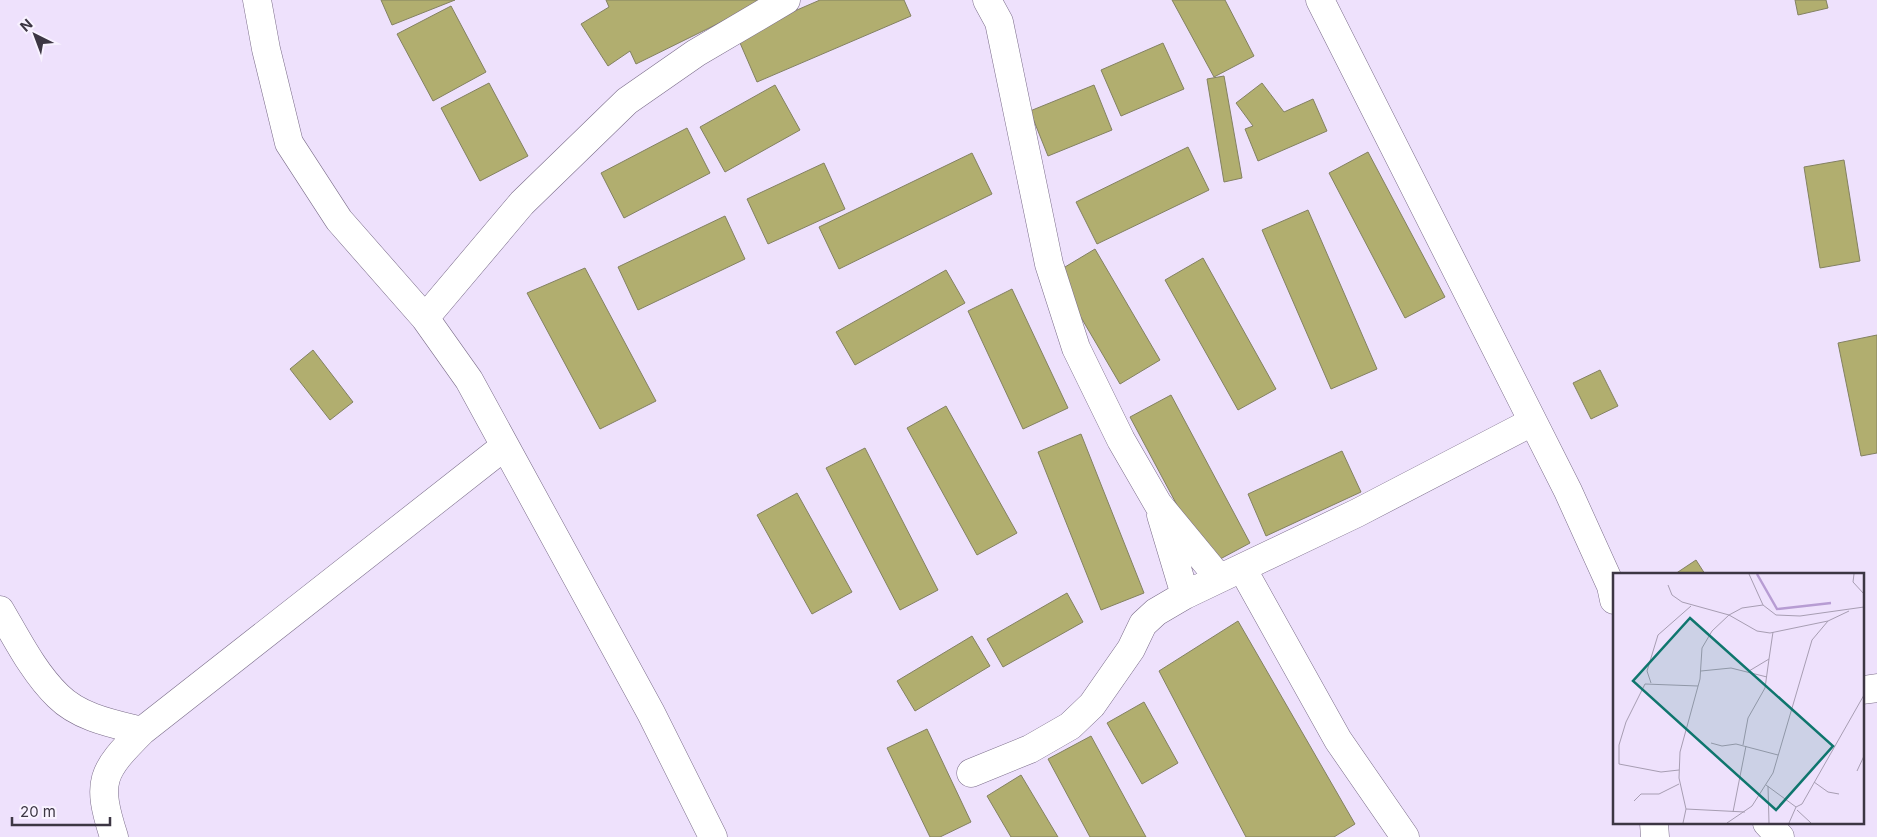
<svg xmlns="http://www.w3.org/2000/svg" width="1877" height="837" viewBox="0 0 1877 837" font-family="Inter,sans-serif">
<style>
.building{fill:#b1ae6f;stroke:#838161}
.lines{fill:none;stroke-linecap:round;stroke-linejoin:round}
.minor-casing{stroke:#7a6c89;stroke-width:29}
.minor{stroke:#fff;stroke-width:28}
.inset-river{fill:none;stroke:#b79cd3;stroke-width:2.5}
.inset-road{fill:none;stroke:#a79db2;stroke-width:1}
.view{fill:#0f766e;fill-opacity:0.15;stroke:#0f766e;stroke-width:2.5}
.inset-edge{fill:none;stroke:#3c3643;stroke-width:2.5}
</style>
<rect width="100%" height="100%" fill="#eee1fc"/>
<!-- building -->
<path class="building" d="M381,0H455L392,25Z
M606,0H766L636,64L630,51L608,66L581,24L609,7Z
M820,0H904L911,16L757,82L737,36Z
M1172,0H1225L1254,56L1214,77Z
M1795,0H1826L1828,8L1798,15Z
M451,6L486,72L433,101L397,34Z
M1163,43L1184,89L1121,116L1101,70Z
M1224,76L1242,178L1224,182L1207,79Z
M489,83L528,156L480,181L441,108Z
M1262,83L1284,112L1313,99L1327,131L1258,161L1245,129L1253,126L1236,103Z
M775,85L800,130L725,172L700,127Z
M1094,85L1112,130L1048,156L1030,111Z
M687,128L710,173L624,218L601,173Z
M1188,147L1209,190L1097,244L1076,202Z
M1368,152L1445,297L1405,318L1329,173Z
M972,153L992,194L839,269L819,227Z
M1844,160L1860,261L1820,268L1804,167Z
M824,163L845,209L768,244L747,199Z
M1308,210L1377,369L1331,389L1262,230Z
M725,216L745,259L638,310L618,267Z
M1095,249L1160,360L1120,384L1055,273Z
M1203,258L1276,389L1238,410L1165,280Z
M585,268L656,401L600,429L527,293Z
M946,270L965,303L855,365L836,332Z
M1012,289L1068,408L1023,429L968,311Z
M1877,335V453L1861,456L1838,343Z
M313,350L353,402L330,420L290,369Z
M1600,370L1618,406L1591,419L1573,383Z
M1171,395L1250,543L1209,565L1130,417Z
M946,406L1017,533L977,555L907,428Z
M1081,434L1144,593L1101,610L1038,452Z
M865,448L938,590L900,610L826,468Z
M1342,451L1361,492L1266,536L1248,494Z
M797,493L852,592L812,614L757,515Z
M1696,560L1705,574H1675Z
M1067,593L1083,622L1003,667L987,639Z
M1238,621L1355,824L1334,837H1246L1159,671Z
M972,636L990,666L915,711L897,681Z
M1144,702L1178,763L1142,784L1107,723Z
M927,729L971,822L940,837H930L887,748Z
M1091,736L1146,837H1090L1048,759Z
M1021,775L1058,837H1011L987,796Z"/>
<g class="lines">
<!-- minor casing -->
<g class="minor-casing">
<path id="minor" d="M257,0L266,49L289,143L339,220L425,318L469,380L651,713L713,837
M987,0L999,22L1049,264L1076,348L1121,440L1158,504L1219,578
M1320,0L1568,491L1611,586L1614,600
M425,318L522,203L627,101L696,53L786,0
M1161,515L1185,595
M1242,568L1338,740L1405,837
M0,610C17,639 34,673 58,696C80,718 114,724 142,731
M1863,690L1877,688
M971,773L1030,749L1070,726L1092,705L1131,649L1143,624L1156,612L1185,595L1357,513L1532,422
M1654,823L1655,837
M1767,823L1780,837
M114,837C96,781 101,772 142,731L505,446"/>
</g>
<!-- minor -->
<use href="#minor" class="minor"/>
</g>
<!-- overview -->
<g transform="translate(1613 573)">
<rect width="251" height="251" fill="#eee1fc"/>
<path class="inset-river" d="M144,1L164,36L218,30"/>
<path class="inset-road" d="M136,1L150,32L163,42L187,43L251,34M241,1L240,9L251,21M55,12L59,22L69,29L116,42L144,58L157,60L215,48M88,98L118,95L154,104M136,98L156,86L160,59M38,110L34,98L45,62L78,33M98,170L109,173L123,171L165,182M130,172L135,145L152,115L156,86M66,197L48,199L6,191V172L13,149L32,111L85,113M244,198L251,183M201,209L215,219L226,221M153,212L183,234L176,250M155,213L156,250M21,228L28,221H46L66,211M183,234L189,231L251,122M73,236L132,239M184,237L198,250M120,239L133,173M70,250L73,236L66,205L67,179L87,106L89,75L99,58L116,42L129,35L150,32M114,250L139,233L160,200L199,67L215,48L236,38"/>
<path class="view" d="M77,45L220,173L163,237L20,108Z"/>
<rect width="251" height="251" class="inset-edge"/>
</g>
<!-- north arrow -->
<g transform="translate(35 35) rotate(318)" stroke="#f8f2ff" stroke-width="4" paint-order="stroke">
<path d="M0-4L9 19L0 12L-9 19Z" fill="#3c3643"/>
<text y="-8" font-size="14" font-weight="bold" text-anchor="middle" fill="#3c3643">N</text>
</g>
<!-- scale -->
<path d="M12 817v8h98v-8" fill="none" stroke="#3c3643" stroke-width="2.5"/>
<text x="20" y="817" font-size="15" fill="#3c3643" stroke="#f8f2ff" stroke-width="4" paint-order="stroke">20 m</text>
</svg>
